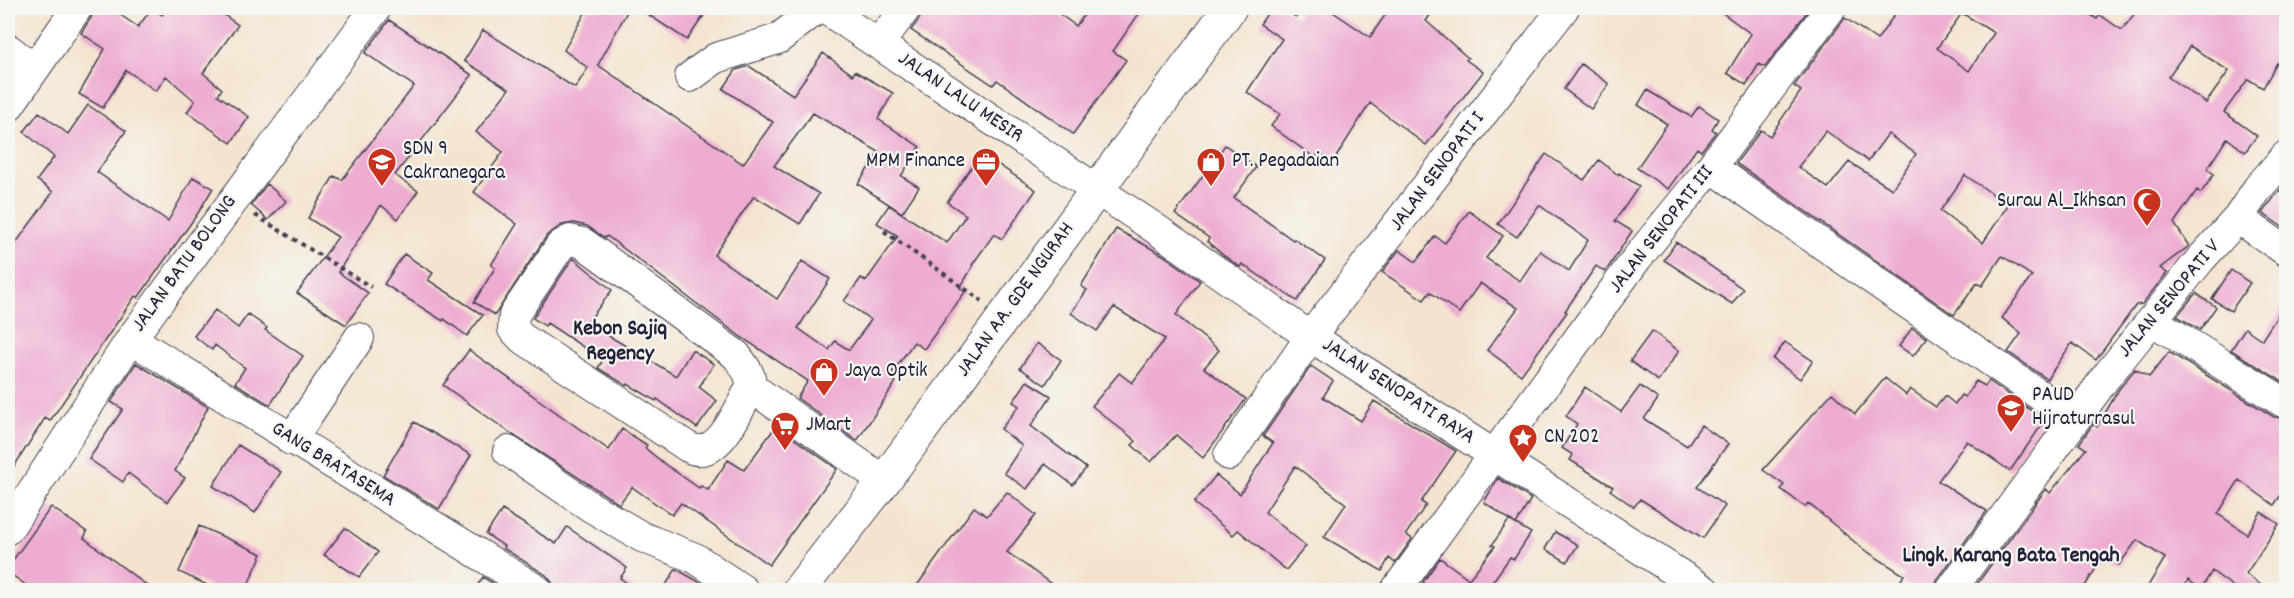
<svg xmlns="http://www.w3.org/2000/svg" width="2294" height="598" viewBox="0 0 2294 598" font-family="Dekko,sans-serif">
<style>
.building{fill:#eeacd2;fill-rule:evenodd}
.lines{fill:none;stroke-linecap:round;stroke-linejoin:round}
.minor-casing{stroke:#423f51;stroke-width:32}
.major-casing{stroke:#423f51;stroke-width:35}
.path{stroke:#423f51;stroke-width:4;stroke-dasharray:4.5 4.5;stroke-linecap:butt}
.minor{stroke:#fff;stroke-width:30}
.major{stroke:#fff;stroke-width:33}
.labels{text-anchor:middle;dominant-baseline:central;stroke-width:4.5;stroke-linejoin:round;paint-order:stroke}
.street-label{font-size:21px;fill:#22223b;stroke:#f6f6f2}
.poi-label{font-size:21px;fill:#22223b;stroke:#f6f6f2;text-anchor:start}
.neighbourhood-label{font-size:22px;font-weight:bold;fill:#22223b;stroke:#f6f6f2}
</style>
<rect width="100%" height="100%" fill="#f6f6f2"/>
<filter id="ink" filterUnits="userSpaceOnUse"><feTurbulence type="fractalNoise" baseFrequency=".0167" numOctaves="2"/><feDisplacementMap in="SourceGraphic" scale="12" xChannelSelector="R" yChannelSelector="G"/><feConvolveMatrix kernelMatrix="1 2 1 2 8 2 1 2 1" color-interpolation-filters="sRGB"/></filter>
<filter id="wash" filterUnits="userSpaceOnUse"><feTurbulence type="fractalNoise" baseFrequency=".008" numOctaves="4" result="noise"/><feDisplacementMap in="SourceGraphic" scale="24" xChannelSelector="R" yChannelSelector="G"/><feGaussianBlur stdDeviation="1.35" result="paint"/><feColorMatrix in="noise" values="0 0 0 0 0 0 0 0 0 0 0 0 0 0 0 0 0 1.4 0 .05"/><feComposite in="paint" operator="in"/></filter>
<g filter="url(#wash)">
<rect width="100%" height="100%" fill="#f4e4cf"/>
<g id="blocks">
<!-- building -->
<path class="building" d="M94,8H110L138,27L152,8L162,15L166,8H214L238,25L203,73L222,89L218,95L249,117L231,143L187,112L195,101L166,76L156,91L126,70L103,108L79,94L105,49L81,33L91,18Z
M588,8H629L598,65L743,164L773,122L723,89L736,70L749,66L793,95L823,53L853,75L855,71L893,93L878,119L920,147L901,176L919,187L902,213L858,184L879,152L813,113L774,166L819,194L800,224L754,196L714,255L777,299L802,261L830,279L798,328L829,350L835,341L849,350L871,320L844,301L861,278L866,281L898,236L877,223L889,205L947,243L966,215L947,202L981,153L1036,190L1002,239L994,234L972,265L973,266L960,288L965,292L924,349L914,342L889,377L896,382L857,441L797,398L808,381L741,337L607,236L605,238L587,226L574,223L562,225L547,235L495,315L474,302L495,268L491,265L517,224L474,192L503,152L476,132L509,89L464,61L483,30L575,88L588,68L564,50Z
M638,8H709L687,40Z
M923,8H1051L1076,26L1089,8H1143L1113,51L1126,60L1073,134L997,80L993,85L911,30L920,18Z
M1271,8H1282L1296,17L1304,8H1327L1370,37L1390,8H1435L1426,21L1468,58L1466,60L1483,72L1426,145L1370,103L1333,162L1319,153L1315,158L1271,126L1280,114L1247,92L1282,39L1260,24Z
M1716,8H1810L1765,67L1759,64L1746,85L1727,73L1751,34Z
M1899,8H2080L2097,19L2100,15L2122,30L2139,8H2286V70L2277,63L2263,88L2248,79L2224,112L2257,136L2245,152L2227,138L2207,169L2214,174L2201,193L2197,190L2174,223L2189,246L2160,268L2167,273L2142,304L2136,305L2096,360L2072,343L2047,379L2008,352L2021,334L2002,318L2032,276L2002,256L1982,286L1977,283L1954,315L1736,163L1761,130L1770,136L1801,91L1794,86L1845,18L1877,40ZM1962,13L1994,33L1969,71L1937,48ZM2190,46L2229,71L2206,103L2168,77ZM1826,131L1868,161L1888,134L1916,154L1892,189L1849,162L1828,188L1798,167ZM1965,175L2008,205L1983,243L1940,211Z
M389,20L472,75L395,175L418,191L398,219L381,205L338,272L368,293L346,325L297,293L338,237L308,218L334,176L342,180L414,86L365,53Z
M1581,64L1609,84L1591,109L1564,89Z
M1647,90L1691,117L1699,106L1718,119L1712,129L1716,132L1701,151L1697,148L1668,189L1637,168L1667,124L1638,105Z
M88,105L126,131L97,172L168,221L193,177L213,188L198,213L138,298L135,296L50,421L45,418L8,476V254L53,192L37,180L54,157L24,132L39,112L68,134Z
M1225,145L1256,167L1234,198L1293,240L1294,239L1325,260L1297,301L1242,264L1240,267L1223,255L1207,241L1209,238L1175,214Z
M1546,154L1584,180L1599,160L1618,175L1619,173L1639,186L1615,221L1632,231L1610,265L1605,272L1596,266L1565,311L1567,312L1521,375L1487,350L1518,308L1480,283L1459,313L1430,292L1424,300L1382,272L1399,250L1416,262L1435,236L1445,243L1469,211L1503,236L1486,258L1520,281L1540,251L1569,271L1588,240L1539,205L1517,237L1498,224Z
M2286,182V225L2284,228L2262,213Z
M267,184L286,201L268,220L251,205Z
M1116,229L1163,255L1200,281L1176,315L1219,350L1204,368L1246,399L1203,458L1176,435L1151,462L1132,445L1136,441L1092,406L1119,373L1132,383L1165,339L1114,307L1097,331L1071,313L1087,290L1081,286Z
M1676,242L1743,289L1732,304L1664,260Z
M404,254L433,273L428,280L483,315L467,336L444,319L443,321L384,284Z
M573,258L612,290L587,323L676,376L692,350L714,364L699,387L717,401L697,428L657,399L656,401L628,384L627,386L598,368L603,360L547,323L545,326L533,318Z
M2231,270L2250,283L2231,311L2212,299Z
M2196,293L2216,307L2200,330L2177,316Z
M2286,302V384L2231,350L2245,328L2262,340Z
M215,310L238,328L248,314L267,328L265,330L303,356L270,405L235,383L245,368L215,345L212,350L194,336Z
M1912,328L1927,338L1913,356L1899,346Z
M1652,331L1679,351L1658,381L1630,361Z
M1785,342L1813,361L1800,379L1773,359Z
M1037,343L1061,360L1045,385L1020,368Z
M469,350L609,450L622,429L647,445L645,448L666,465L699,488L701,486L708,490L728,460L744,470L776,426L837,469L769,565L681,503L672,515L632,487L619,504L513,435L443,385Z
M2169,352L2274,417L2286,418V488L2274,505L2239,480L2218,514L2247,534L2261,512L2279,524L2246,574L2269,591H2239L2212,571L2201,589L2188,580L2182,591H2145L2165,558L2137,540L2119,565L2104,555L2082,591H1972L2046,489L2050,493L2086,449L2079,444L2093,424L2097,427L2119,389L2135,369L2149,377Z
M136,363L208,407L175,471L185,478L167,502L128,473L123,482L89,459L123,409L111,402Z
M1311,366L1333,381L1323,397L1361,421L1374,401L1456,451L1421,502L1426,505L1406,534L1412,539L1395,563L1389,558L1382,571L1324,537L1346,504L1295,466L1265,512L1306,546L1286,570L1238,530L1233,535L1194,503L1216,475L1240,494L1273,443L1263,436Z
M1885,378L1906,395L1910,389L1936,407L1945,396L1955,404L1961,395L1965,397L1976,381L1985,386L1989,381L2045,420L2010,471L1967,441L1938,481L1987,511L1937,580L1934,591H1916L1901,580L1904,575L1863,549L1808,503L1805,507L1781,489L1784,485L1763,470L1832,393L1855,414Z
M1027,381L1051,396L1031,426L1086,468L1073,485L1045,464L1027,489L1004,473L1022,446L1001,429L1019,406L1013,402Z
M1640,386L1658,399L1644,419L1687,446L1701,425L1728,444L1697,487L1725,506L1703,538L1640,499L1634,507L1610,490L1613,487L1570,460L1573,455L1562,448L1577,424L1566,416L1585,387L1621,412Z
M414,422L471,455L439,509L383,475Z
M238,445L281,472L255,513L213,486Z
M1498,478L1531,499L1516,524L1484,502Z
M1007,492L1036,515L1007,552L1061,591H913L974,507L987,516Z
M51,507L87,532L84,538L154,591H34L8,572V567Z
M502,510L556,544L567,527L627,568L620,578L638,591H554L552,582L546,575L503,548L504,546L486,534Z
M1509,520L1531,533L1514,559L1510,557L1486,591H1434L1423,582L1440,558L1469,579L1495,546L1492,545Z
M199,526L262,554L245,591H220L179,572Z
M345,528L378,552L359,577L324,555Z
M1555,532L1578,545L1567,562L1545,549Z
M676,569L703,584L699,591H662Z
M483,577L505,591H474Z"/>
</g>
</g>
<g filter="url(#ink)">
<use href="#blocks" fill-opacity="0" stroke="#423f51" stroke-width="1.5"/>
<g class="lines">
<!-- minor casing -->
<g class="minor-casing">
<path id="minor" d="M824,8L1156,229L1305,333L1704,590
M879,43L906,8
M8,49L34,69
M690,77L716,58L778,39L818,8
M8,107L77,8
M1711,167L2074,419
M2238,218L2286,251
M570,240L583,243L736,355C743,365 752,374 751,387C739,408 718,464 688,447L522,338L513,329L514,315L561,245Z
M2151,320L2283,402
M131,339L537,590
M751,387L884,481
M291,440L359,338
M508,451L591,507L642,537L695,558L743,590
M1229,455L1311,336L1564,8
M8,529L131,339L376,8
M1396,590L1637,258L1711,167L1831,8
M1951,590L2106,377L2200,260L2238,218L2258,188L2286,156"/>
</g>
<!-- major casing -->
<g class="major-casing">
<path id="major" d="M799,590L884,481L1230,8"/>
</g>
<!-- path -->
<path class="path" d="M255,215L371,287
M884,231L982,301"/>
<!-- minor -->
<use href="#minor" class="minor"/>
<!-- major -->
<use href="#major" class="major"/>
</g>
</g>
<!-- icons -->
<defs>
<g id="school-pin" transform="scale(1.5)"><path d="M0 17L-7.5 6A9.5 9.5 0 1 1 7.5 6Z" fill="#c8321e" stroke="#f6f6f2"/><path d="M0-5L7-2L0 1L-7-2ZM-4 1L0 2.5L4 1V4Q0 6-4 4Z" fill="#fff"/></g>
<g id="office-pin" transform="scale(1.5)"><path d="M0 17L-7.5 6A9.5 9.5 0 1 1 7.5 6Z" fill="#c8321e" stroke="#f6f6f2"/><path d="M-6-3h4V-5.5h4V-3h4V5H-6ZM-1-4.5V-3h2v-1.5ZM-6 0V1H6V0Z" fill="#fff"/></g>
<g id="shop-pin" transform="scale(1.5)"><path d="M0 17L-7.5 6A9.5 9.5 0 1 1 7.5 6Z" fill="#c8321e" stroke="#f6f6f2"/><path d="M-5-2.5h2.3a2.7 3.5 0 0 1 5.4 0H5L5.5 6h-11ZM-1.5-2.5h3a1.5 2.3 0 0 0-3 0Z" fill="#fff"/></g>
<g id="mosque-pin" transform="scale(1.5)"><path d="M0 17L-7.5 6A9.5 9.5 0 1 1 7.5 6Z" fill="#c8321e" stroke="#f6f6f2"/><path d="M3.5-4.9A6 6 0 1 0 3.5 4.9A5 5 0 1 1 3.5-4.9Z" fill="#fff"/></g>
<g id="supermarket-pin" transform="scale(1.5)"><path d="M0 17L-7.5 6A9.5 9.5 0 1 1 7.5 6Z" fill="#c8321e" stroke="#f6f6f2"/><path d="M-6-5.5h2.5l.6 2H6L4.5 2H-2.5L-4.4-4H-6ZM-1.5 3.2a1.3 1.3 0 1 0 .1 0ZM3 3.2a1.3 1.3 0 1 0 .1 0Z" fill="#fff"/></g>
<g id="sight-pin" transform="scale(1.5)"><path d="M0 17L-7.5 6A9.5 9.5 0 1 1 7.5 6Z" fill="#c8321e" stroke="#f6f6f2"/><path d="M0-6L1.8-2.2L6-1.7L2.9 1.2L3.7 5.4L0 3.3L-3.7 5.4L-2.9 1.2L-6-1.7L-1.8-2.2Z" fill="#fff"/></g>
</defs>
<g fill-rule="evenodd">
<use href="#school-pin" x="382" y="162"/>
<use href="#office-pin" x="986" y="162"/>
<use href="#shop-pin" x="1211" y="162"/>
<use href="#mosque-pin" x="2147" y="202"/>
<use href="#shop-pin" x="824" y="372"/>
<use href="#school-pin" x="2011" y="408"/>
<use href="#supermarket-pin" x="785" y="426"/>
<use href="#sight-pin" x="1523" y="438"/>
</g>
<g class="labels">
<!-- street labels -->
<g class="street-label">
<text transform="translate(960 98) rotate(34)">JALAN LALU MESIR</text>
<text transform="translate(1438 172) rotate(-53)">JALAN SENOPATI I</text>
<text transform="translate(1662 230) rotate(-52)">JALAN SENOPATI III</text>
<text transform="translate(185 264) rotate(-54)">JALAN BATU BOLONG</text>
<text transform="translate(2170 299) rotate(-50)">JALAN SENOPATI V</text>
<text transform="translate(1016 300) rotate(-54)">JALAN AA. GDE NGURAH</text>
<text transform="translate(1398 392) rotate(33)">JALAN SENOPATI RAYA</text>
<text transform="translate(333 465) rotate(32)">GANG BRATASEMA</text>
</g>
<!-- poi labels -->
<g class="poi-label">
<text x="403" y="150">SDN 9<tspan x="403" dy="24">Cakranegara</tspan></text>
<text x="965" y="162" text-anchor="end">MPM Finance</text>
<text x="1232" y="162">PT. Pegadaian</text>
<text x="2126" y="202" text-anchor="end">Surau Al_Ikhsan</text>
<text x="845" y="372">Jaya Optik</text>
<text x="2032" y="396">PAUD<tspan x="2032" dy="24">Hijraturrasul</tspan></text>
<text x="806" y="426">JMart</text>
<text x="1544" y="438">CN 202</text>
</g>
<!-- neighbourhood labels -->
<g class="neighbourhood-label">
<text x="620" y="329">Kebon Sajiq<tspan x="620" dy="25">Regency</tspan></text>
<text x="2011" y="556">Lingk. Karang Bata Tengah</text>
</g>
</g>
<!-- margin -->
<rect width="2294" height="598" fill="none" stroke="#f6f6f2" stroke-width="30"/>
</svg>
